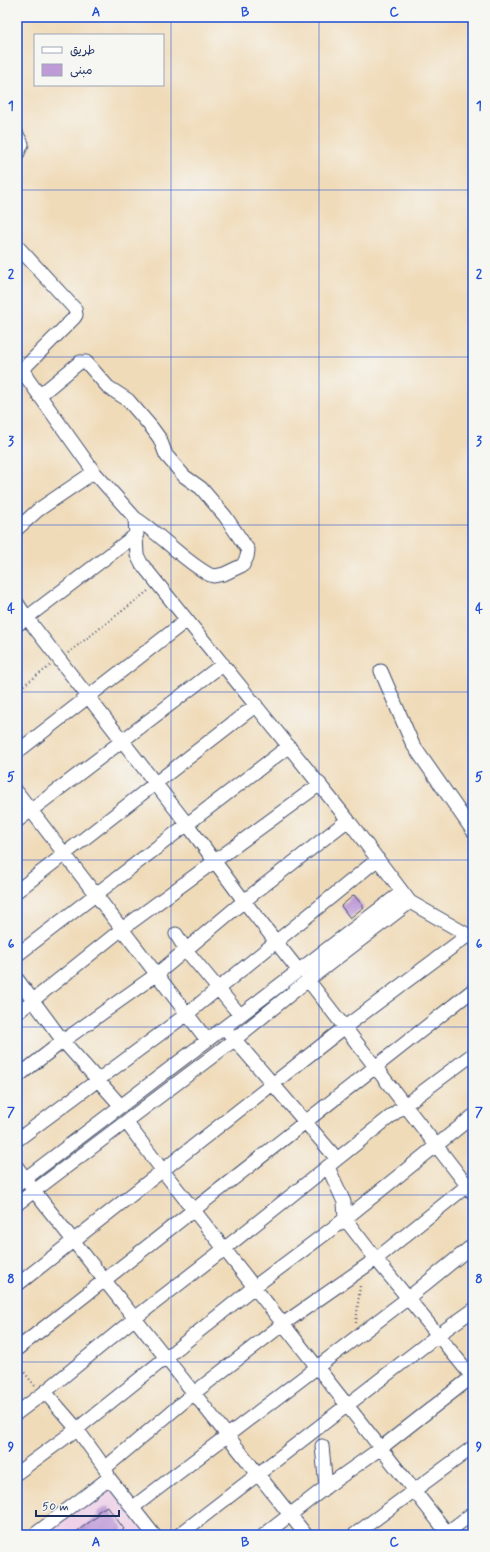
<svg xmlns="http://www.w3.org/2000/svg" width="490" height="1552" viewBox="0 0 490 1552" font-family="Mynerve,'Playpen Sans Arabic',sans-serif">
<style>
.built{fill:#eed0e8}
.building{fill:#be9ad7}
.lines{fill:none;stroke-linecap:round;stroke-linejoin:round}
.minor-casing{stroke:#3b496c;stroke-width:15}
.path{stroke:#3b496c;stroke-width:2;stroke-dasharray:1 3;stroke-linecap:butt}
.minor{stroke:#fff;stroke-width:13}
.grid{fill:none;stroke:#1d4ed8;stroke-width:1;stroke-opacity:0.55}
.neatline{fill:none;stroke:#1d4ed8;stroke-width:1.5}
.grid-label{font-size:13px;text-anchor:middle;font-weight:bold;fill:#1d4ed8}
</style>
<rect width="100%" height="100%" fill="#f6f6f2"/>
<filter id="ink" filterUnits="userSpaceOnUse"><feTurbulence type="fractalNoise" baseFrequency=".025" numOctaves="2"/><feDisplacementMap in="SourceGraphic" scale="8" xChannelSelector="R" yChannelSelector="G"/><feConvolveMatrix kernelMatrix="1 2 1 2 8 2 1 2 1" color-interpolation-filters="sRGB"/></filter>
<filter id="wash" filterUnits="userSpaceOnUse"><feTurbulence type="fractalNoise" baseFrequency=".012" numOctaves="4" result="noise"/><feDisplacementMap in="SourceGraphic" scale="16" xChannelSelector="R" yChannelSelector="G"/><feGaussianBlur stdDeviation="0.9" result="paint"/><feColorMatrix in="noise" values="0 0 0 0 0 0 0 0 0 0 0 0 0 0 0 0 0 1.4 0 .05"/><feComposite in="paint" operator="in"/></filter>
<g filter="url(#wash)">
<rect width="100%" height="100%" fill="#f0dbb9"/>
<!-- built -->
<path class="built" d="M109,1478L154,1535H37Z"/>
<g id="blocks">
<!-- building -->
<path class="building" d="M354,895L364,907L350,918L341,906Z
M107,1506L124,1529L117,1535H72L99,1515L97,1512Z"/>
</g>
</g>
<g filter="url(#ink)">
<use href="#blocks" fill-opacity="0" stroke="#3b496c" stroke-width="1"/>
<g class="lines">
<!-- minor casing -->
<g class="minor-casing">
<path id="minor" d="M17,135L22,144L17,155
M17,246L75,309L76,315L74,318L25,367L24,370L27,378L94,472L135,518L137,555L141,563L348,820L410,902L473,938
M39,396L80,362H86L108,387L128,400L152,428L160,439L166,455L184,476L201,488L225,516L248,550L247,557L243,565L224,574L214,576L210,575C182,560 162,535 135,518
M17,529L38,510L94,472
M17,603L27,618L187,824L244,901L299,971
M17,625L137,534
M381,671L413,745L473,831
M17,752L187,620
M17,792L207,1040
M17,821L223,664
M17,891L256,705
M176,934L186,950L240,1015
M17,955L289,746
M17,979L63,1041L121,1106
M308,980L473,1193
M17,1013L122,929L320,784
M229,1033L337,1159
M17,1077L63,1041L157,974L244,901L348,820
M126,1122L163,1171L449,1535
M17,1140L187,1014L378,859
M17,1167L34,1191L306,1535
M328,1167L344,1202L345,1219L376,1259L473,1378
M17,1185L402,892
M17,1204L234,1040L308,980L410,902
M17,1285L345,1027L467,936
M17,1349L473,990
M45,1392L77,1429L105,1468L108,1475
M17,1413L41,1395L135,1318L224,1249L405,1105L473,1054
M322,1446L326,1487
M105,1468L194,1393L283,1324L376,1259L473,1181
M17,1473L77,1429L254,1287L345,1219L473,1116
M132,1508L408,1298L473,1245
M34,1535L109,1478L154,1535
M179,1535L438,1335L473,1310
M264,1535L326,1487L381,1448L473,1376
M354,1535L473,1447
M444,1535L473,1513"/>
</g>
<!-- path -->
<path class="path" d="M68,653L148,591
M17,690L50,666
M356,1323L360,1285
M17,1363L35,1386"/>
<!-- minor -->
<use href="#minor" class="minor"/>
</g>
</g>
<!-- grid -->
<path class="grid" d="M171,17V1535M319,17V1535M17,190H473M17,357H473M17,525H473M17,692H473M17,860H473M17,1027H473M17,1195H473M17,1362H473"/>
<!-- margin -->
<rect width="490" height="1552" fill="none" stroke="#f6f6f2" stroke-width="44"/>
<!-- legend -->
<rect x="34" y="34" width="130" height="52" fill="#f6f6f2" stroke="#9ea6b7"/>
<rect x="42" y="47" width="20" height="6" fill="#ffffff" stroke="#9ea6b7"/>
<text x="70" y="54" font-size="12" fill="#1b2f5e">طريق</text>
<rect x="42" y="64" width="20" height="12" fill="#be9ad7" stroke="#9ea6b7"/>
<text x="70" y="74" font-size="12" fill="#1b2f5e">مبنى</text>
<!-- scale -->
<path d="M36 1510v6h83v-6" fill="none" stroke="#1b2f5e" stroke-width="2"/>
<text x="42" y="1510" font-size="12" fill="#1b2f5e" stroke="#f6f6f2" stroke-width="3" paint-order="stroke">50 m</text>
<rect x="22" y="22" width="446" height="1508" class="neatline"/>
<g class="grid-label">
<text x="96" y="16">A</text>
<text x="245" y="16">B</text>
<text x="394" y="16">C</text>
<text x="11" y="110">1</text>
<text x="479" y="110">1</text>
<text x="11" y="278">2</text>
<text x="479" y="278">2</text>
<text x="11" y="445">3</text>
<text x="479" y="445">3</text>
<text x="11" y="613">4</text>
<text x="479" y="613">4</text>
<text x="11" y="781">5</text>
<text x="479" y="781">5</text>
<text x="11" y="948">6</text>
<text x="479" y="948">6</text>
<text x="11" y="1116">7</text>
<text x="479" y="1116">7</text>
<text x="11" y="1283">8</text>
<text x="479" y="1283">8</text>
<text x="11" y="1451">9</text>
<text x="479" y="1451">9</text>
<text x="96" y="1546">A</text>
<text x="245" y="1546">B</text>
<text x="394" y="1546">C</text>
</g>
</svg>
